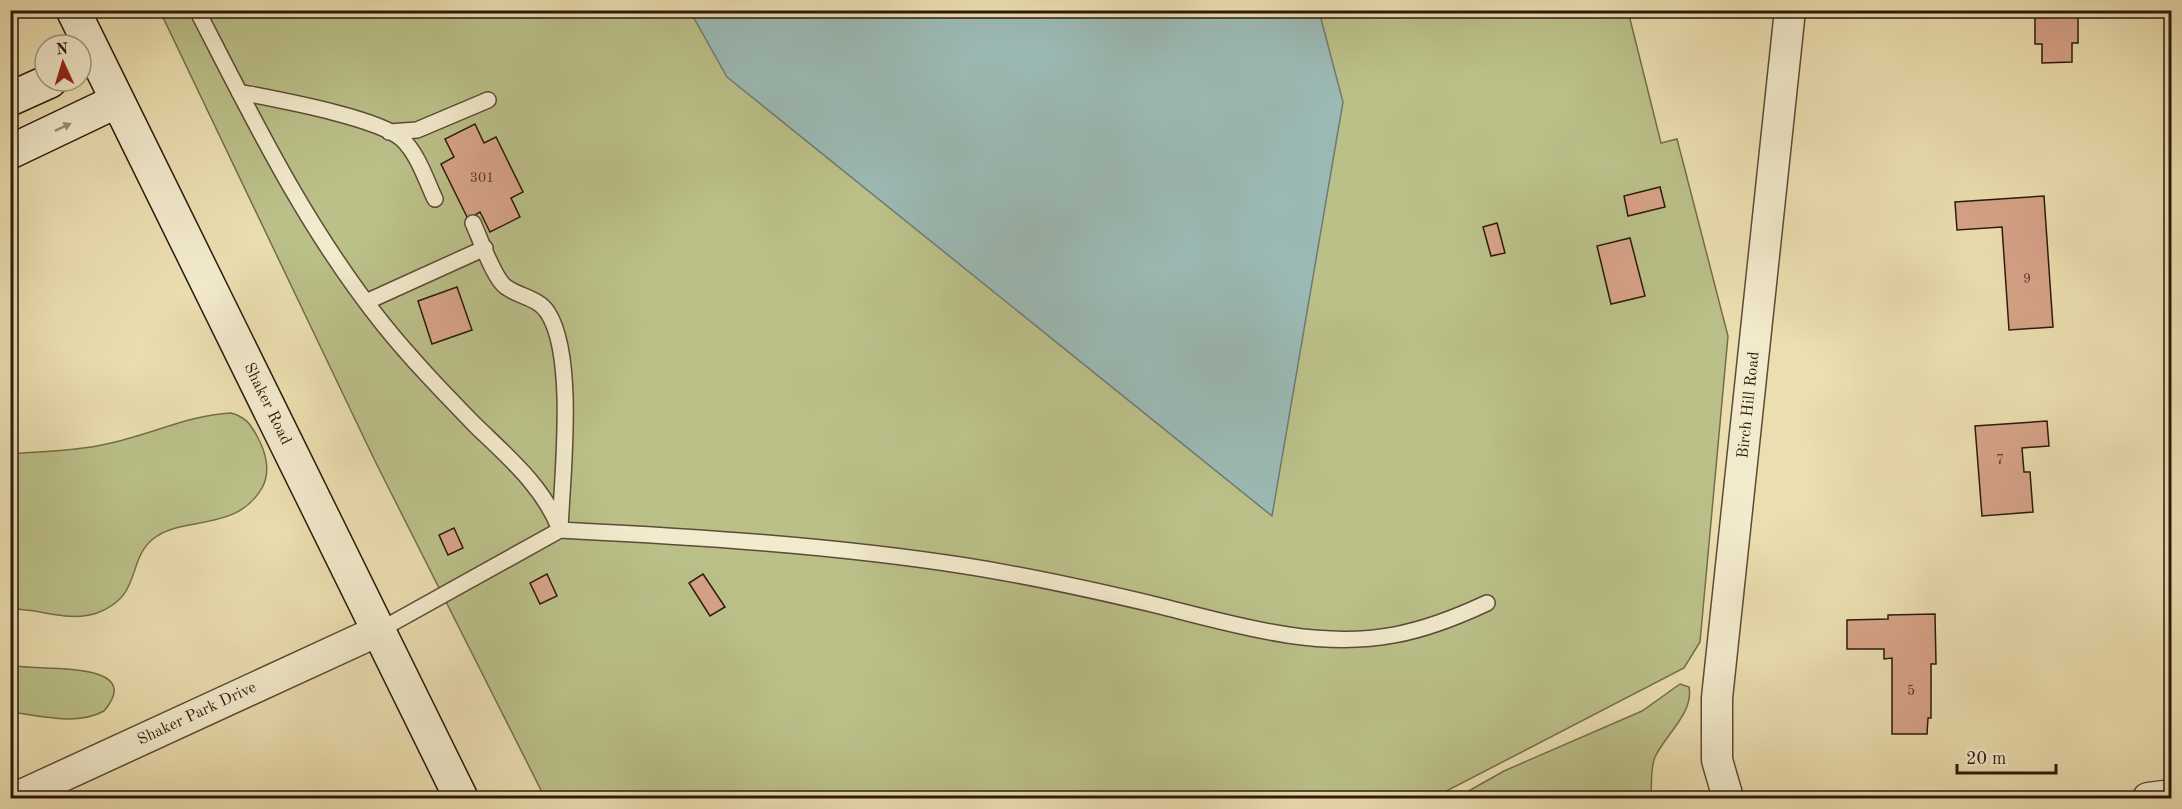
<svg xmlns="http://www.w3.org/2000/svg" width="2182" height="809" viewBox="0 0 2182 809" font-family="'Old Standard TT',serif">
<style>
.green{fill:#bbc089;stroke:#746d4a;stroke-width:1.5}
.water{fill:#9bbab5;stroke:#6f7a71;stroke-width:1.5}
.building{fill:#d7a388;stroke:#2c1a0c;stroke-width:1.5}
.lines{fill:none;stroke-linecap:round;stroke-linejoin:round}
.lane-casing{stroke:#5c4b35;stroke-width:18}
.street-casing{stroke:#5c4b35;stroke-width:33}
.secondary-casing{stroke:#2c1a0c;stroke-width:36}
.lane{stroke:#f2eacc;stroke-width:15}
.street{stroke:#f2eacc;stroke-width:30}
.secondary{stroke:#f2eacc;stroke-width:33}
.oneway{fill:#998c76}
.labels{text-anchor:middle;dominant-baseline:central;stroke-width:4.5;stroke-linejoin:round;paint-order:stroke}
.number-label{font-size:14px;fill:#573c2b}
.street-label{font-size:16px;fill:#2c1a0c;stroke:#f2eacc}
</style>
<rect width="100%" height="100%" fill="#ebdeb0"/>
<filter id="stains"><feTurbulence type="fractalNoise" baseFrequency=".00333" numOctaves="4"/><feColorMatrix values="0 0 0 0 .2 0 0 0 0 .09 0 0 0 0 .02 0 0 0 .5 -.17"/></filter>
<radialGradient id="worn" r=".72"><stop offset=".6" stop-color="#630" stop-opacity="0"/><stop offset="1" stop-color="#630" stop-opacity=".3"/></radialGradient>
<!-- green -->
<path class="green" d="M160,11H1628L1661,143L1677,139L1728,336L1700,642L1684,668L1433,798H545L375,461Z
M231,413C245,417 250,423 257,436C266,452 271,472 262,488C236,533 182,515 153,539C126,561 143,596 97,613C68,623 39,608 11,609V454C44,451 79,451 111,443C152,434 189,415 231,413Z
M11,665C32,672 149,658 104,711C77,726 40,716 11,712Z
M1680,684L1689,687C1694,713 1665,735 1655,757C1650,769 1652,785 1651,798H1456L1504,771L1642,711Z"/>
<!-- water -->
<path class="water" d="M690,11H1319L1343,102L1272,516L727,77Z"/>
<!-- building -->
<path class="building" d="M2035,10H2078V43H2072V62L2042,63V44H2035Z
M475,124L484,143L496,137L523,192L511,198L520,217L490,232L480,212L468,219L441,164L454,157L445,139Z
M1660,187L1665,207L1628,216L1624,196Z
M2044,196L2053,327L2009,330L2002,227L1957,230L1955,202Z
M1497,223L1505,253L1491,256L1483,227Z
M1630,238L1645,296L1611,304L1597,246Z
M457,287L472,330L432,344L418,301Z
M2047,421L2049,446L2022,448L2024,472H2030L2033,512L1982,516L1975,426Z
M454,528L463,548L448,555L439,535Z
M547,574L557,596L540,604L530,583Z
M703,574L725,607L710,616L689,583Z
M1935,614L1936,664H1931V718H1928L1927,734H1892V658L1884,659V649H1847V620L1888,619V615Z"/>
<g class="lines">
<!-- lane casing -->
<g class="lane-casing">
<path id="lane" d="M197,10C253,119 306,228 383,324C411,359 443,392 475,425C508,457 544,487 560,530L380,630
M239,92C274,99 377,117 402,139C418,154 426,180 435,199
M389,132L417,130L488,100
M473,223C480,238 494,279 506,287C520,297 539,298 548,313C576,357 562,477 560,530C696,537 831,545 966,566C1029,576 1093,590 1156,605C1232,624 1315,650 1394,635C1427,629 1457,617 1487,603
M366,302L485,248"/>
</g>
<!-- street casing -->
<g class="street-casing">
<path id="street" d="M15,798L380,630
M1728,798L1717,760V698L1790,10
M2148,798L2172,795"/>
</g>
<!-- secondary casing -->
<g class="secondary-casing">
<path id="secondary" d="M73,10L461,798
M10,99L50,81
M10,152L117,101"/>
</g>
<!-- lane -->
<use href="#lane" class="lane"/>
<!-- street -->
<use href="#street" class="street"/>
<!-- secondary -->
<use href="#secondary" class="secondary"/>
</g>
<!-- one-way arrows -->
<defs><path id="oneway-solid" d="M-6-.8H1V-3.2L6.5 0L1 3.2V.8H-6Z" transform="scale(1.5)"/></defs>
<use class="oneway" href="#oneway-solid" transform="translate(63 127) rotate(-25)"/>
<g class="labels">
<!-- number labels -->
<g class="number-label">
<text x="482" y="178">301</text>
<text x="2027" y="279">9</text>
<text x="2000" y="460">7</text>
<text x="1911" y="691">5</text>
</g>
<!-- street labels -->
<g class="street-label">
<text transform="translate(267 404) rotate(64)">Shaker Road</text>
<text transform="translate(1749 405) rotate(-84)">Birch Hill Road</text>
<text transform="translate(197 714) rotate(-25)">Shaker Park Drive</text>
</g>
</g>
<!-- margin -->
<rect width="2182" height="809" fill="none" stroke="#ebdeb0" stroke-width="36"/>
<rect x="12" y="12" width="2158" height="785" fill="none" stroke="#2c1a0c" stroke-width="3"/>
<rect x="18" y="18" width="2146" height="773" fill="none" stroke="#2c1a0c" stroke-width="1.5"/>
<!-- north arrow -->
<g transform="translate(63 63) rotate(356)"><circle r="28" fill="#f2eacc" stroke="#a3977f" stroke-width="1.5"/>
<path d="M0-4.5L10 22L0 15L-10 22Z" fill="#8f2418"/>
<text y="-9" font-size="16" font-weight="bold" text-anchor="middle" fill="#2c1a0c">N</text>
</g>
<!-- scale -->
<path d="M1957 764v9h99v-9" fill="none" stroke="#2c1a0c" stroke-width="3"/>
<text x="1966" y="764" font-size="18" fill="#2c1a0c" stroke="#f2eacc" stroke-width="4.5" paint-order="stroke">20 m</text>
<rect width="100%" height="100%" filter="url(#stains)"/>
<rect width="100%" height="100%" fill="url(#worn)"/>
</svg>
